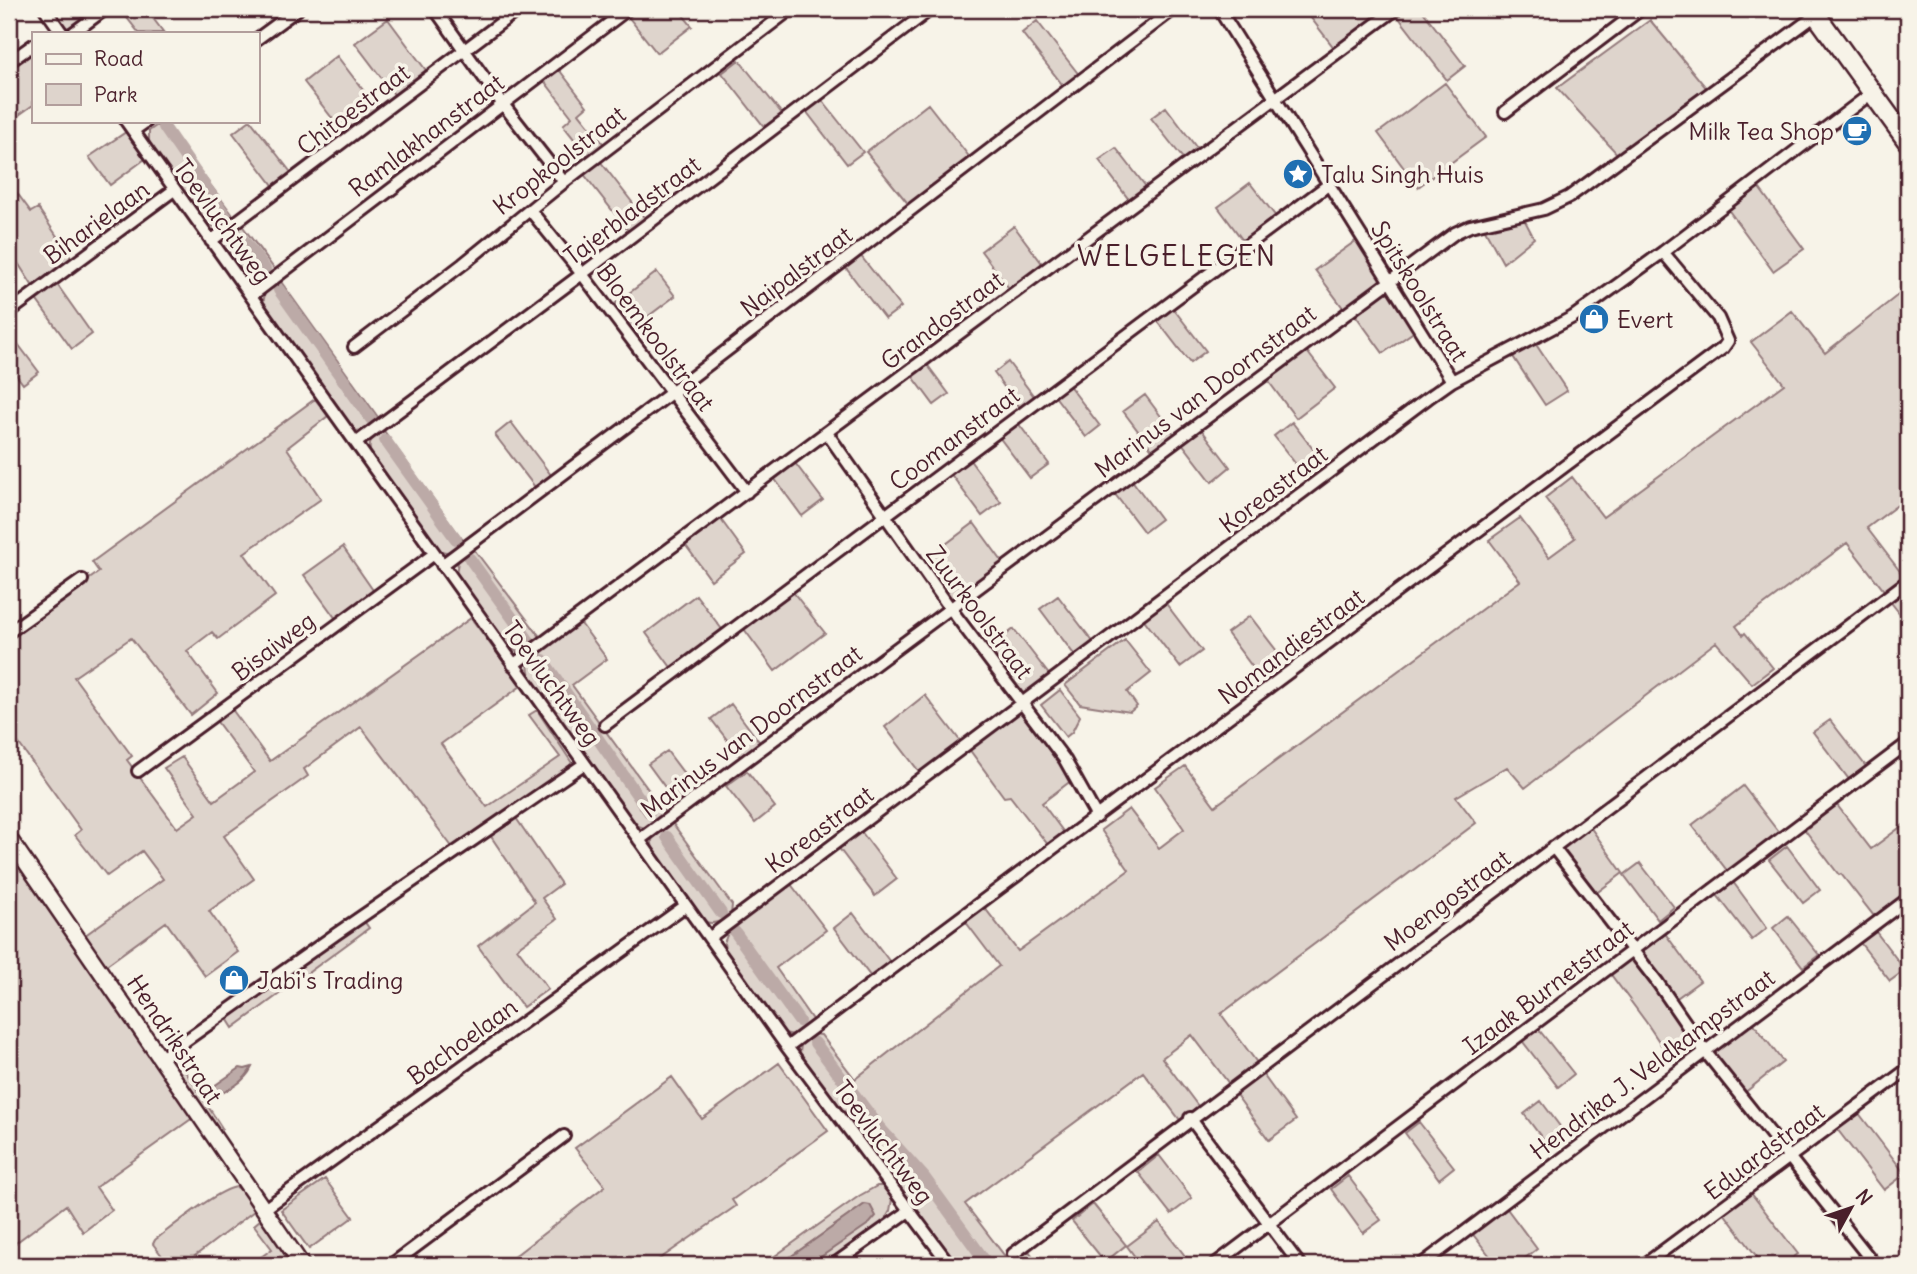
<svg xmlns="http://www.w3.org/2000/svg" width="1917" height="1274" viewBox="0 0 1917 1274" font-family="Delius,sans-serif">
<style>
.green{fill:#ded4cc;stroke:#947a7c;stroke-width:2}
.water{fill:#bcaaa7;stroke:#8e7275;stroke-width:2}
.lines{fill:none;stroke-linecap:round;stroke-linejoin:round}
.canal{stroke:#bcaaa7;stroke-width:12}
.minor-casing{stroke:#4a1f2b;stroke-width:16}
.tertiary-casing{stroke:#4a1f2b;stroke-width:19}
.primary-casing{stroke:#4a1f2b;stroke-width:23}
.minor{stroke:#f7f3e8;stroke-width:10}
.tertiary{stroke:#f7f3e8;stroke-width:14}
.primary{stroke:#f7f3e8;stroke-width:18}
.labels{text-anchor:middle;dominant-baseline:central;stroke-width:7;stroke-linejoin:round;paint-order:stroke}
.street-label{font-size:24px;fill:#4a1f2b;stroke:#f7f3e8}
.poi-label{font-size:24px;fill:#4a1f2b;stroke:#f7f3e8;text-anchor:start}
.quarter-label{font-size:28px;letter-spacing:2px;fill:#4a1f2b;stroke:#f7f3e8}
</style>
<rect width="100%" height="100%" fill="#f7f3e8"/>
<filter id="ink" filterUnits="userSpaceOnUse"><feTurbulence type="fractalNoise" baseFrequency=".0143" numOctaves="2"/><feDisplacementMap in="SourceGraphic" scale="14" xChannelSelector="R" yChannelSelector="G"/><feConvolveMatrix kernelMatrix="1 2 1 2 8 2 1 2 1" color-interpolation-filters="sRGB"/></filter>
<g filter="url(#ink)">
<!-- green -->
<path class="green" d="M51,9H89L92,13L74,26L65,28Z
M120,9H146L164,33H139Z
M632,9H678L692,26L657,53L626,14Z
M1304,9H1382L1384,11L1335,49Z
M1403,9H1421L1465,66L1447,80L1396,14Z
M388,19L428,73L396,97L355,43Z
M1650,20L1708,90L1619,156L1557,88Z
M1037,21L1080,76L1065,88L1022,33Z
M33,50V105L9,122V67Z
M337,56L379,111L346,136L304,82Z
M739,60L783,115L766,129L722,73Z
M557,67L587,106L579,113L606,147L590,159L563,125L572,117L542,78Z
M1445,83L1486,137L1418,187L1378,133Z
M821,99L863,152L847,164L806,111Z
M928,104L971,159L910,206L866,152Z
M1166,107L1199,151L1185,161L1151,118Z
M163,121L235,218C225,225 217,231 206,224L151,146L149,141V131Z
M249,121H251L293,175L276,189L233,133Z
M126,132L145,159L110,185L89,157Z
M1116,148L1147,188L1130,201L1099,160Z
M600,161L646,220L630,233L583,173Z
M9,182L31,212L38,208L73,260L34,288L9,249Z
M1250,183L1277,218L1244,242L1218,207Z
M1757,185L1804,249L1773,271L1727,208Z
M1524,219L1534,238L1503,263L1484,228Z
M241,224L275,270L257,282L247,281L229,255L227,237Z
M1014,226L1044,266L1011,291L981,251Z
M1357,240L1381,278L1376,285L1344,309L1315,270Z
M860,255L901,307L885,319L845,267Z
M657,272L675,296L630,330L612,306Z
M279,279L380,420L366,429L357,431L349,426L263,303L266,289Z
M56,283L92,334L72,349L35,298Z
M1908,287V497L1867,528L1905,578L1886,593L1847,543L1736,626L1743,635L1745,633L1773,668L1752,684L1716,642L1525,788L1507,767L1456,797L1476,823L1221,1014L1258,1064L1230,1085L1192,1035L1162,1058L1198,1106L1180,1120L1143,1072L965,1204L1011,1264L1029,1251L1039,1265H955L852,1119L848,1121L803,1057L800,1053L801,1044L814,1034L821,1035L855,1079L999,966L965,921L984,907L1018,951L1129,870L1101,830L1129,809L1159,848L1184,829L1155,787L1185,766L1215,806L1520,581L1489,540L1520,518L1549,557L1575,538L1545,498L1572,477L1603,517L1784,384L1751,342L1792,311L1825,353Z
M1385,291L1392,295L1415,331L1383,353L1354,313Z
M1172,307L1206,351L1190,363L1156,319Z
M9,332L39,372L23,384L9,365Z
M1535,343L1567,391L1545,405L1512,355Z
M1305,349L1335,388L1296,418L1266,378Z
M1008,362L1036,399L1021,410L994,373Z
M926,363L949,394L934,405L911,374Z
M1068,384L1100,426L1086,437L1054,395Z
M1145,395L1175,435L1154,452L1123,411Z
M315,399L328,416L287,448L321,499L244,553L275,596L218,639L212,632L187,651L218,693L191,715L131,638L74,677L132,756L127,760L177,828L197,814L164,768L182,757L214,801L254,772L215,719L231,708L270,761L471,618L521,686L441,744L487,807L560,757L529,715L537,710L572,763L558,777L453,848L361,727L304,769L308,776L224,836L254,879L209,911L238,952L205,976L166,922L105,966L84,936L163,879L142,851L107,876L75,835L81,830L9,730V637L99,572L92,562Z
M511,422L551,475L535,487L495,435Z
M1292,422L1323,462L1305,476L1274,436Z
M1018,423L1049,464L1030,478L999,437Z
M382,428L465,543C455,549 448,556 437,549L371,455C367,442 372,436 382,428Z
M1201,429L1230,467L1212,482L1182,443Z
M969,459L1001,502L982,516L950,473Z
M795,463L823,500L802,516L774,478Z
M1131,479L1161,519L1144,532L1114,493Z
M719,517L746,554L711,580L684,543Z
M974,523L1004,564L951,601L922,562Z
M343,547L377,596L339,623L304,575Z
M473,548L541,638L516,651L507,646L456,573L458,562Z
M1908,585V624L1889,600Z
M793,592L825,633L775,671L744,629Z
M696,595L724,632L673,670L646,633Z
M1058,596L1094,643L1076,657L1040,609Z
M1164,601L1202,651L1180,667L1142,617Z
M1250,616L1283,659L1260,677L1227,633Z
M579,621L607,659L572,685L666,814L645,828L635,825L530,678L528,665L532,657Z
M1014,629L1050,676L1023,695H1020L986,650Z
M1125,640L1151,673L1127,692L1137,706L1130,712L1080,704L1065,685Z
M1060,690L1080,716L1072,732L1066,737L1041,705Z
M925,695L961,742L921,774L885,727Z
M731,704L761,744L742,759L711,719Z
M1020,713L1025,715L1061,761L1072,780L1042,803L1065,834L1049,846L1010,796L1004,797L969,749L1016,714Z
M1830,720L1868,769L1851,782L1813,732Z
M667,751L697,791L678,805L648,764Z
M747,771L775,807L755,823L726,786Z
M1743,786L1780,834L1729,873L1692,825Z
M1837,805L1871,849L1906,823L1908,826V891L1874,916L1841,874L1839,875L1805,830Z
M516,818L561,884L542,898L557,919L517,948L548,989L523,1007L478,946L535,902L490,835Z
M671,821L732,905L731,915C723,920 716,925 706,922C694,909 649,857 652,840C654,832 665,826 671,821Z
M1588,824L1623,873L1595,894L1561,849L1562,845Z
M860,830L897,879L875,896L838,847Z
M1787,846L1820,890L1803,903L1769,860Z
M9,848L194,1117L96,1187L112,1210L83,1232L66,1205L9,1248Z
M1640,863L1674,907L1658,920L1624,875Z
M1733,882L1767,928L1752,940L1717,895Z
M790,883L826,930L776,968L813,1021L794,1035L784,1033L725,949L724,943L729,930Z
M853,913L890,962L871,977L834,928Z
M1788,916L1819,955L1803,967L1773,928Z
M364,921L369,928L233,1028L226,1017Z
M1873,928L1905,970L1890,981L1858,940Z
M1664,932L1700,981L1674,1000L1642,955L1645,946Z
M1632,957L1636,959L1694,1044L1693,1053L1676,1067L1646,1022L1609,972L1628,958Z
M1752,1021L1783,1062L1743,1094L1712,1052Z
M1536,1026L1574,1074L1558,1087L1520,1038Z
M779,1063L828,1131L732,1200L736,1206L651,1265H503L605,1186L575,1148L672,1077L702,1119Z
M182,1066L222,1128L219,1133L177,1070Z
M1261,1072L1296,1120L1269,1140L1234,1092Z
M1541,1101L1568,1137L1551,1150L1524,1114Z
M1858,1112L1905,1174L1884,1190L1837,1129Z
M1419,1122L1454,1167L1439,1179L1405,1133Z
M1159,1155L1192,1198L1171,1214L1138,1172Z
M1348,1176L1381,1220L1363,1233L1331,1189Z
M325,1179L353,1217L309,1249L281,1210Z
M877,1186H884L892,1199L890,1211L883,1223L824,1265H809L830,1250L865,1204L779,1265H768L777,1259L775,1256L859,1196Z
M237,1187L247,1196L254,1211L183,1265H169L153,1244L155,1240C172,1227 218,1189 237,1187Z
M1751,1193L1798,1254L1783,1265H1763L1724,1213Z
M1093,1204L1126,1245L1105,1262L1072,1221Z
M1505,1206L1537,1249L1516,1265H1497L1471,1232Z
M260,1220L265,1222L296,1265H250L272,1249L254,1225Z
M1159,1222L1192,1265H1141L1127,1246Z"/>
<!-- water -->
<path class="water" d="M252,1067C245,1082 229,1090 214,1097L210,1095L211,1088L240,1068L245,1069Z
M865,1204L870,1205L876,1216L870,1223L809,1265H779Z"/>
<g class="lines">
<!-- canal -->
<path class="canal" d="M82,9L83,10
M164,127L227,218
M241,237L265,269
M279,290L371,419
M385,440L456,539
M470,559L529,641
M543,660L649,812
M667,837L721,913
M735,932L799,1021
M815,1043L879,1127L924,1177L988,1265"/>
<!-- minor casing -->
<g class="minor-casing">
<path id="minor" d="M45,9L62,33
M435,9L502,103L564,182
M1219,9L1452,381
M73,33L105,9
M257,39L298,9
M9,62L33,45
M1505,112L1641,9
M126,121L787,1047L950,1265
M133,131L147,121
M530,210L582,274L747,492
M211,241L519,9
M251,296L628,9
M9,312L174,190
M354,347L463,264L564,182L791,9
M827,433L950,608L1065,760L1097,817
M356,443L582,274L931,9
M442,565L671,393L1174,9
M9,632L82,580
M513,665L1396,9
M605,725L1328,185
M138,771L434,554
M639,840L1455,233L1470,226L1544,209L1569,197L1816,15
M1553,847L1658,983L1704,1050L1875,1265
M709,938L1428,398L1452,381L1573,317L1663,252L1873,92
M787,1047L1723,348L1728,341L1718,318L1663,252
M161,1058L336,934L584,764
M1190,1118L1300,1265
M263,1210L685,906
M1013,1254L1908,581
M391,1265L564,1136
M833,1265L909,1211
M1214,1265L1908,743
M1421,1265L1908,899
M1644,1265L1908,1069"/>
</g>
<!-- tertiary casing -->
<g class="tertiary-casing">
<path id="tertiary" d="M9,838L302,1265"/>
</g>
<!-- primary casing -->
<g class="primary-casing">
<path id="primary" d="M1812,9L1908,142"/>
</g>
<!-- minor -->
<use href="#minor" class="minor"/>
<!-- tertiary -->
<use href="#tertiary" class="tertiary"/>
<!-- primary -->
<use href="#primary" class="primary"/>
</g>
</g>
<!-- icons -->
<defs>
<g id="cafe-disc" transform="scale(1.575)"><circle r="9.5" fill="#1f6fb2" stroke="#f7f3e8"/><path d="M-5.5-4.5H6V0H3Q3 3.5 0 3.5H-2.5Q-5.5 3.5-5.5 0ZM3-3.2v2h1.7v-2ZM-6 4.5H4V6H-6Z" fill="#fff"/></g>
<g id="sight-disc" transform="scale(1.575)"><circle r="9.5" fill="#1f6fb2" stroke="#f7f3e8"/><path d="M0-6L1.8-2.2L6-1.7L2.9 1.2L3.7 5.4L0 3.3L-3.7 5.4L-2.9 1.2L-6-1.7L-1.8-2.2Z" fill="#fff"/></g>
<g id="shop-disc" transform="scale(1.575)"><circle r="9.5" fill="#1f6fb2" stroke="#f7f3e8"/><path d="M-5-2.5h2.3a2.7 3.5 0 0 1 5.4 0H5L5.5 6h-11ZM-1.5-2.5h3a1.5 2.3 0 0 0-3 0Z" fill="#fff"/></g>
</defs>
<g fill-rule="evenodd">
<use href="#cafe-disc" x="1857" y="131"/>
<use href="#sight-disc" x="1298" y="174"/>
<use href="#shop-disc" x="1594" y="319"/>
<use href="#shop-disc" x="234" y="980"/>
</g>
<g class="labels">
<!-- street labels -->
<g class="street-label">
<text transform="translate(353 109) rotate(-37)">Chitoestraat</text>
<text transform="translate(426 135) rotate(-37)">Ramlakhanstraat</text>
<text transform="translate(559 160) rotate(-38)">Kropkoolstraat</text>
<text transform="translate(632 210) rotate(-37)">Tajerbladstraat</text>
<text transform="translate(223 221) rotate(54)">Toevluchtweg</text>
<text transform="translate(96 222) rotate(-36)">Biharielaan</text>
<text transform="translate(796 271) rotate(-37)">Naipalstraat</text>
<text transform="translate(1420 291) rotate(58)">Spitskoolstraat</text>
<text transform="translate(942 320) rotate(-37)">Grandostraat</text>
<text transform="translate(656 337) rotate(53)">Bloemkoolstraat</text>
<text transform="translate(1205 391) rotate(-37)">Marinus van Doornstraat</text>
<text transform="translate(954 438) rotate(-37)">Coomanstraat</text>
<text transform="translate(1273 489) rotate(-37)">Koreastraat</text>
<text transform="translate(980 612) rotate(53)">Zuurkoolstraat</text>
<text transform="translate(273 646) rotate(-37)">Bisaiweg</text>
<text transform="translate(1291 646) rotate(-37)">Nomandiestraat</text>
<text transform="translate(552 683) rotate(54)">Toevluchtweg</text>
<text transform="translate(751 731) rotate(-37)">Marinus van Doornstraat</text>
<text transform="translate(819 829) rotate(-37)">Koreastraat</text>
<text transform="translate(1447 900) rotate(-37)">Moengostraat</text>
<text transform="translate(1548 987) rotate(-37)">Izaak Burnetstraat</text>
<text transform="translate(175 1039) rotate(56)">Hendrikstraat</text>
<text transform="translate(462 1041) rotate(-36)">Bachoelaan</text>
<text transform="translate(1652 1064) rotate(-37)">Hendrika J. Veldkampstraat</text>
<text transform="translate(884 1142) rotate(53)">Toevluchtweg</text>
<text transform="translate(1764 1151) rotate(-37)">Eduardstraat</text>
</g>
<!-- poi labels -->
<g class="poi-label">
<text x="1834" y="131" text-anchor="end">Milk Tea Shop</text>
<text x="1321" y="174">Talu Singh Huis</text>
<text x="1617" y="319">Evert</text>
<text x="257" y="980">Jabi's Trading</text>
</g>
<!-- quarter labels -->
<g class="quarter-label">
<text x="1177" y="256">WELGELEGEN</text>
</g>
</g>
<!-- margin -->
<rect width="1917" height="1274" fill="none" stroke="#f7f3e8" stroke-width="35"/>
<rect x="18" y="18" width="1882" height="1239" fill="none" stroke="#4a1f2b" stroke-width="2.5" filter="url(#ink)"/>
<!-- legend -->
<rect x="32" y="32" width="228" height="91" fill="#f7f3e8" stroke="#b29e9c" stroke-width="2"/>
<rect x="46" y="54" width="35" height="10" fill="#f7f3e8" stroke="#b29e9c" stroke-width="2"/>
<text x="94" y="66" font-size="21" fill="#4a1f2b">Road</text>
<rect x="46" y="84" width="35" height="21" fill="#ded4cc" stroke="#b29e9c" stroke-width="2"/>
<text x="94" y="102" font-size="21" fill="#4a1f2b">Park</text>
<!-- north arrow -->
<g transform="translate(1851 1208) rotate(50)" stroke="#f7f3e8" stroke-width="5" paint-order="stroke">
<path d="M0-5L12 26L0 18L-12 26Z" fill="#4a1f2b"/>
<text y="-10" font-size="19" font-weight="bold" text-anchor="middle" fill="#4a1f2b">N</text>
</g>
</svg>
